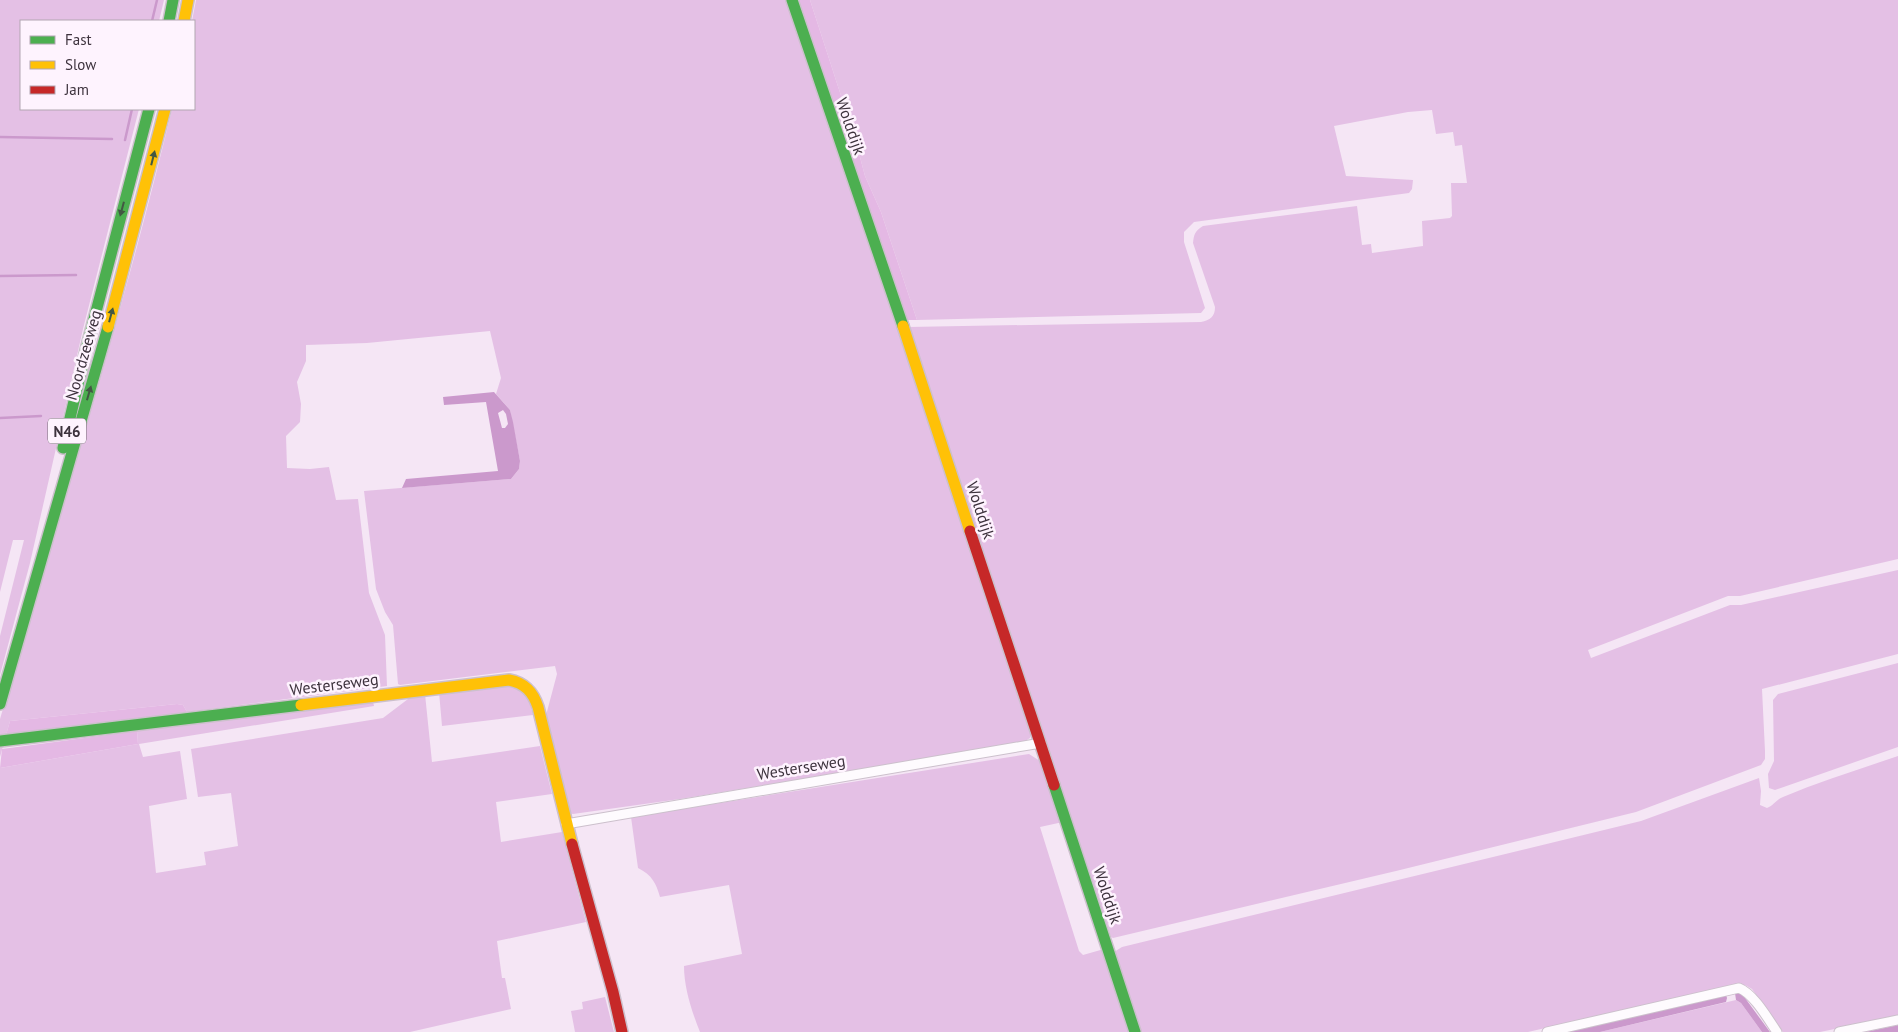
<svg xmlns="http://www.w3.org/2000/svg" width="1898" height="1032" viewBox="0 0 1898 1032" font-family="'PT Sans',sans-serif">
<style>
.green{fill:#e4c0e5}
.forest{fill:#e4b8e4}
.water{fill:#cb99cc;fill-rule:evenodd}
.lines{fill:none;stroke-linecap:round;stroke-linejoin:round}
.stream{stroke:#cb99cc;stroke-width:2.5}
.street-casing{stroke:#ccc0cc;stroke-width:11}
.fast-casing{stroke:#ccc0cc;stroke-width:14}
.slow-casing{stroke:#ccc0cc;stroke-width:14}
.jam-casing{stroke:#ccc0cc;stroke-width:14}
.street{stroke:#fefbfe;stroke-width:9}
.fast{stroke:#4caf50;stroke-width:11}
.slow{stroke:#ffc107;stroke-width:11}
.jam{stroke:#c62828;stroke-width:11}
.oneway{fill:#425843}
.labels{text-anchor:middle;dominant-baseline:central;stroke-width:5;stroke-linejoin:round;paint-order:stroke}
.shield{fill:#fef3fe;stroke:#776c77;stroke-width:1}
.shield-label{font-size:15px;font-weight:bold;fill:#3d323d}
.street-label{font-size:16px;fill:#3d323d;stroke:#fef3fe}
</style>
<rect width="100%" height="100%" fill="#f5e6f5"/>
<!-- green -->
<path class="green" d="M0,0H164L159,21H21V109H139L83,329L30,563L0,675V636L24,540H13L0,592Z
M196,0H790L1032,730L1030,738L1024,742L989,748L680,799L573,814L569,813L545,719L557,674L555,666L400,685L398,684L393,625L385,612L376,589L364,491L511,479L519,469L520,461L510,410L496,394L501,378L490,331L367,343L306,345V361L297,382L301,404L300,422L286,436L287,468L310,469L329,467L336,500L358,499L369,593L385,635L387,686L187,712L183,705L177,704L10,721L0,757V719C59,516 123,314 172,109H194V21H192Z
M810,0H1898V559L1740,596H1728L1588,650L1591,658L1730,605H1741L1898,570V654L1762,689L1765,751V759L1761,765L1636,812L1396,871L1113,938L1111,937L908,327L1201,322C1210,320 1215,317 1215,307L1193,243C1194,234 1195,231 1203,226L1357,206L1362,245L1371,244L1372,253L1423,246L1422,221L1450,218L1452,216L1451,183H1467L1462,145L1455,146L1453,132L1436,134L1432,110L1408,112L1334,126L1346,176L1413,180L1412,189L1409,193L1194,222L1184,232V242L1205,308L1201,313L917,320L881,212L865,176L856,142Z
M1898,663V747L1775,790L1769,788L1768,774L1774,761L1773,700L1778,694Z
M504,685C527,686 528,695 533,715L442,726L439,692Z
M425,694L432,762L540,746L552,794L496,802L501,842L562,832L586,922L497,941L502,978H505L511,1009L410,1032H0V768L138,744L137,731L271,714L312,707L373,701L374,706L139,744L143,757L180,751L187,799L149,806L156,873L206,865L204,852L238,846L231,793L198,797L191,749L383,718L412,696Z
M1029,754L1040,761L1063,822L1040,827L1079,951L1083,955L1104,949L1131,1032H700C692,1012 684,988 684,966L742,954L729,885L660,897C656,883 652,875 638,868L631,817Z
M1898,756V1016L1820,1032H1783L1752,989L1745,985L1735,984L1528,1032H1140L1114,952L1122,947L1641,821L1759,778L1761,791L1760,805L1767,808C1774,805 1777,799 1783,797C1821,781 1860,769 1898,756Z
M605,997L614,1032H575L571,1011L583,1009L582,1002Z
M1736,1000L1741,1003L1762,1032H1600Z"/>
<!-- forest -->
<path class="forest" d="M798,0H810L856,142L865,176L881,212L917,320H906L842,139Z
M177,704L183,705L187,712L6,735L10,721Z
M137,731L138,744L0,768L2,749Z"/>
<!-- water -->
<path class="water" d="M494,392L510,410L513,422L520,461L519,469L511,479L402,488L406,479L498,471L486,402L444,405L443,397ZM503,410L506,414L508,424L505,428H502L498,413Z
M1735,993L1741,994L1745,998L1770,1032H1762L1741,1003L1736,1000Z
M1726,995L1727,998L1726,1002L1600,1032H1565Z
M1898,1025V1032H1865Z"/>
<g class="lines">
<!-- stream -->
<path class="stream" d="M152,21L157,0
M0,137L112,139
M125,140L132,109
M0,276L76,275
M0,418L41,416"/>
<!-- street casing -->
<g class="street-casing">
<path id="street" d="M566,824L1041,743
M1547,1032L1739,988C1754,994 1768,1019 1777,1032
M1839,1032L1898,1020"/>
</g>
<!-- fast casing -->
<g class="fast-casing">
<path id="fast" d="M792,0L903,326
M169,21L173,0
M63,448L86,350L149,109
M0,704L108,327
M0,741L301,705
M1054,785L1135,1032"/>
</g>
<!-- slow casing -->
<g class="slow-casing">
<path id="slow" d="M184,21L188,0
M903,326L970,531
M108,327L165,109
M301,705L509,680C525,683 533,692 538,707L572,844"/>
</g>
<!-- jam casing -->
<g class="jam-casing">
<path id="jam" d="M970,531L1054,785
M572,844L613,992L622,1032"/>
</g>
<!-- street -->
<use href="#street" class="street"/>
<!-- fast -->
<use href="#fast" class="fast"/>
<!-- slow -->
<use href="#slow" class="slow"/>
<!-- jam -->
<use href="#jam" class="jam"/>
</g>
<!-- one-way arrows -->
<defs><path id="oneway-solid" d="M-6-.8H1V-3.2L6.5 0L1 3.2V.8H-6Z" transform="scale(1.25)"/></defs>
<g class="oneway">
<use href="#oneway-solid" transform="translate(153 158) rotate(-76)"/>
<use href="#oneway-solid" transform="translate(122 209) rotate(105)"/>
<use href="#oneway-solid" transform="translate(111 315) rotate(-75)"/>
<use href="#oneway-solid" transform="translate(89 393) rotate(-74)"/>
</g>
<g class="labels">
<!-- shield labels -->
<rect class="shield" x="48" y="418.5" width="38" height="25" rx="4"/>
<g class="shield-label">
<text x="67" y="431">N46</text>
</g>
<!-- street labels -->
<g class="street-label">
<text transform="translate(851 126) rotate(71)">Wolddijk</text>
<text transform="translate(83 355) rotate(-74)">Noordzeeweg</text>
<text transform="translate(981 510) rotate(72)">Wolddijk</text>
<text transform="translate(334 684) rotate(-7)">Westerseweg</text>
<text transform="translate(801 767) rotate(-9)">Westerseweg</text>
<text transform="translate(1108 895) rotate(72)">Wolddijk</text>
</g>
</g>
<!-- legend -->
<rect x="20" y="20" width="175" height="90" fill="#fef3fe" stroke="#b1a6b1"/>
<rect x="30" y="36" width="25" height="8" fill="#4caf50" stroke="#b1a6b1"/>
<text x="65" y="45" font-size="15" fill="#3d323d">Fast</text>
<rect x="30" y="61" width="25" height="8" fill="#ffc107" stroke="#b1a6b1"/>
<text x="65" y="70" font-size="15" fill="#3d323d">Slow</text>
<rect x="30" y="86" width="25" height="8" fill="#c62828" stroke="#b1a6b1"/>
<text x="65" y="95" font-size="15" fill="#3d323d">Jam</text>
</svg>
